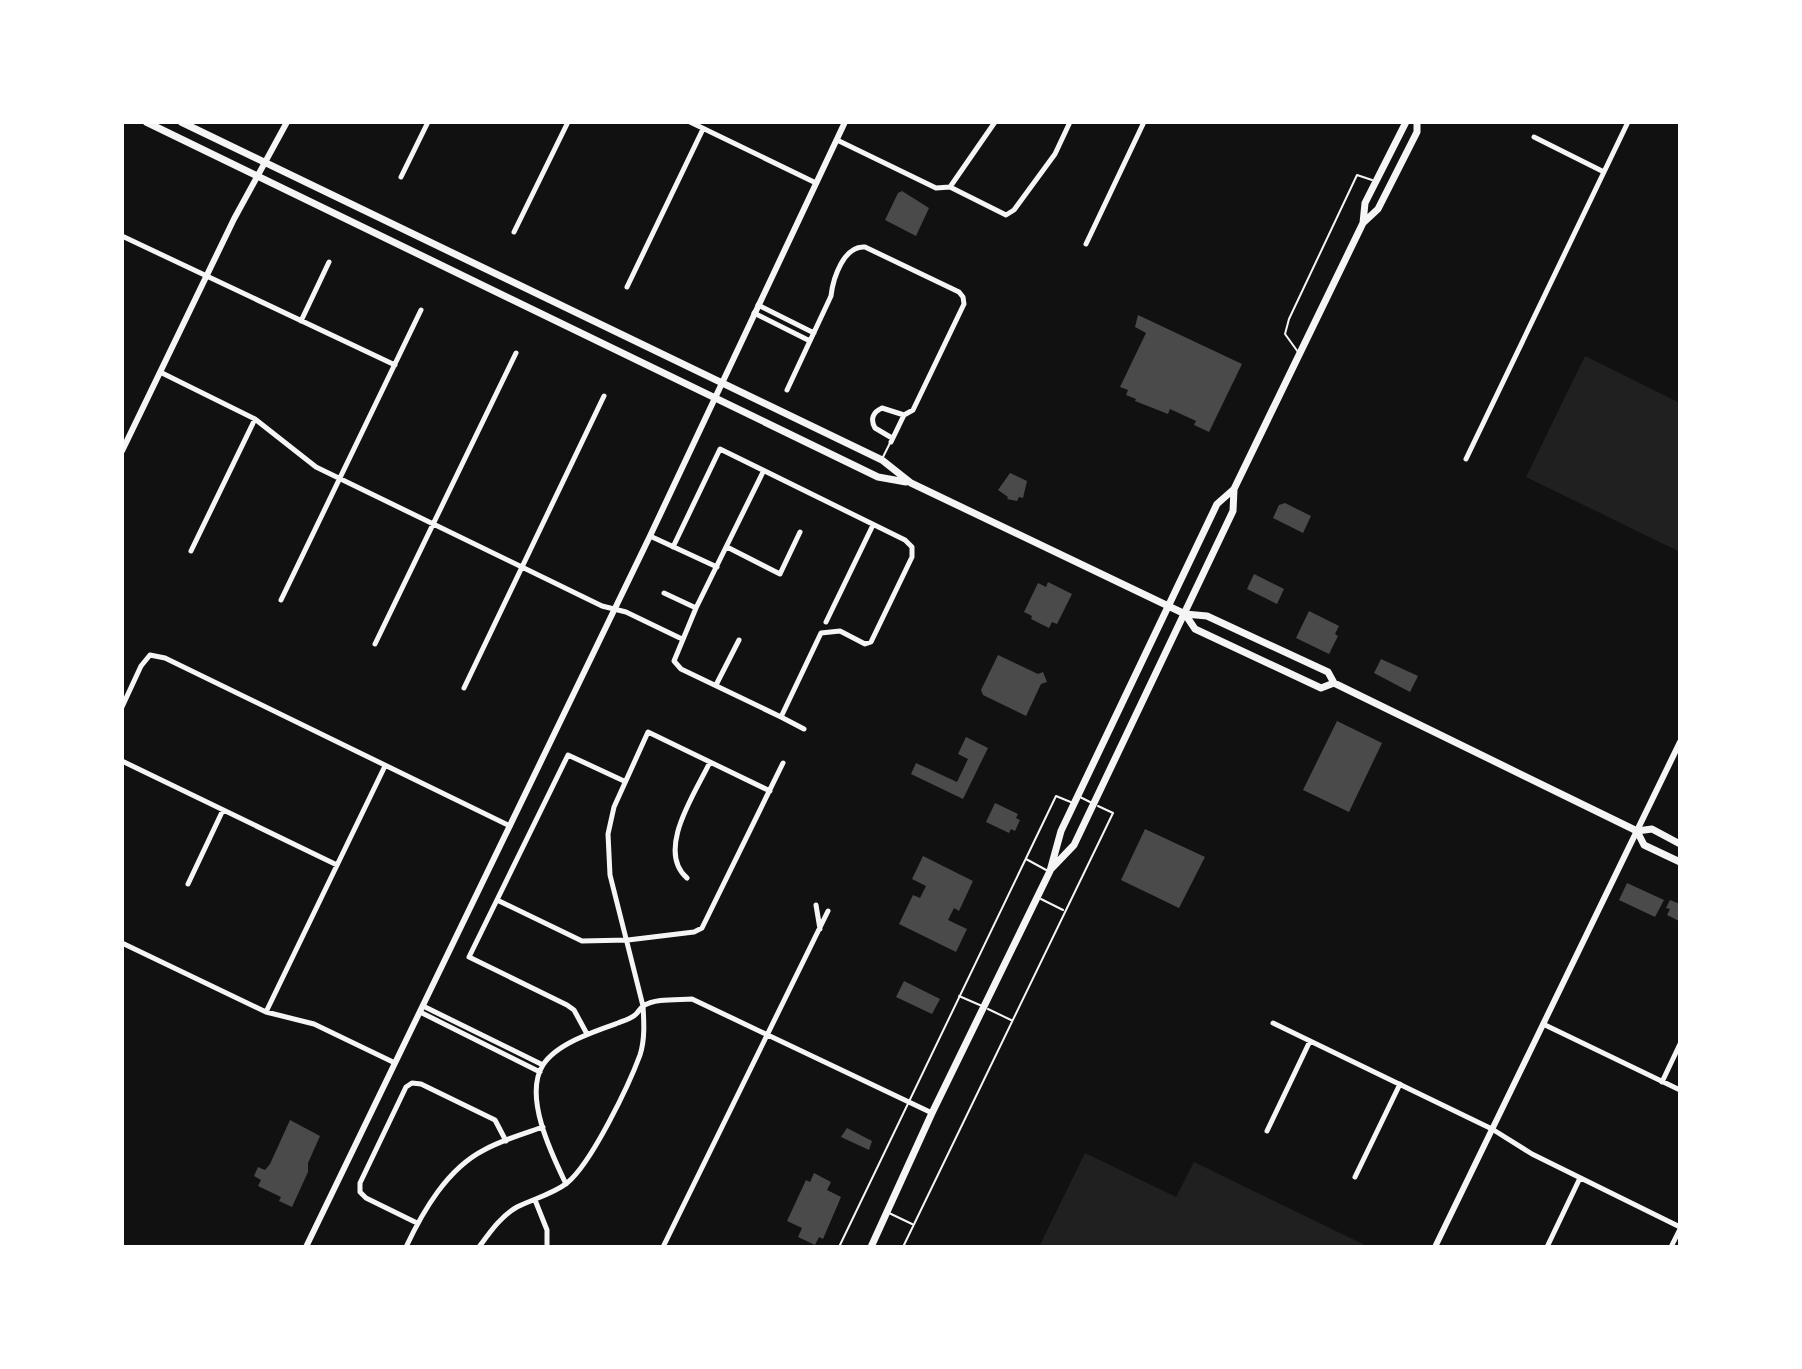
<svg xmlns="http://www.w3.org/2000/svg" width="1802" height="1369" font-family="'DejaVu Sans',sans-serif">
<style>
.green{fill:#202020}
.building{fill:#4a4a4a}
.lines{fill:none;stroke-linecap:round;stroke-linejoin:round}
.service{stroke:#f5f5f5;stroke-width:2}
.minor{stroke:#f5f5f5;stroke-width:5}
.tertiary{stroke:#f5f5f5;stroke-width:6}
.primary{stroke:#f5f5f5;stroke-width:7}
</style>
<rect width="100%" height="100%" fill="#111"/>
<!-- green -->
<path class="green" d="M1585,356L1680,403V552L1526,477Z
M1085,1153L1176,1197L1194,1162L1369,1247H1039Z"/>
<!-- building -->
<path class="building" d="M902,191L929,208L916,236L885,220L898,193Z
M1138,315L1242,364L1209,432L1194,425L1196,421L1170,409L1168,414L1135,401L1136,399L1126,395L1128,390L1120,387L1146,333L1135,327Z
M1010,473L1027,481L1023,498L1019,497L1017,501L1007,499L1008,497L998,490Z
M1285,503L1311,516L1303,533L1273,518L1279,505Z
M1254,574L1284,589L1277,604L1247,589Z
M1048,582L1072,594L1057,624L1052,622L1049,628L1031,619L1032,616L1024,612L1038,583L1046,587Z
M1309,611L1339,626L1335,634L1338,636L1329,654L1296,638Z
M998,655L1038,674L1043,672L1047,682L1041,684L1026,716L983,695L981,690Z
M1381,659L1418,676L1410,692L1374,673Z
M1337,721L1382,743L1349,812L1303,790Z
M966,737L988,748L963,799L911,774L916,763L957,782L968,759L958,754Z
M995,803L1018,814L1016,818L1020,820L1015,831L1011,829L1009,833L986,822Z
M1145,829L1205,857L1179,908L1121,880Z
M923,856L973,881L959,911L954,908L948,920L967,929L956,952L899,924L913,895L920,898L926,886L912,879Z
M1627,883L1664,900L1655,917L1619,900Z
M1670,900L1680,904L1679,921L1667,915L1670,909L1666,908Z
M904,981L940,999L932,1014L896,997Z
M290,1120L320,1136L308,1163V1172L292,1207L279,1201L281,1197L258,1186L261,1180L254,1176L258,1167L265,1170L270,1164Z
M847,1128L872,1141L869,1150L841,1137Z
M814,1173L831,1182L827,1190L841,1197L823,1239L819,1237L815,1245L798,1237L802,1228L787,1221L806,1180L810,1182Z"/>
<g class="lines">
<!-- service -->
<path class="service" d="M1298,352L1285,334L1289,319L1357,175L1372,180
M882,459L890,443
M1080,797L1092,803
M1026,859L1048,871
M1041,899L1063,910
M959,996L982,1006
M988,1009L1011,1020
M889,1213L912,1224
M839,1247L1056,796L1073,803
M903,1247L1113,813L1098,806"/>
<!-- minor -->
<path class="minor" d="M690,122L816,183
M1534,137L1604,172
M837,140L936,188L950,187L995,122
M401,177L428,122
M950,187L1006,215L1014,210L1055,154L1070,122
M514,232L568,122
M122,236L395,365
M1086,244L1144,122
M627,287L703,129
M758,305L814,333
M754,313L810,341
M301,321L329,262
M160,372L255,419L316,467L602,606L626,612L682,639
M787,390L831,296C833,278 844,245 865,247L959,292L963,297L964,304L913,410L904,415L891,442
M892,438L875,428C870,419 873,412 882,408L904,415
M1466,459L1628,122
M650,536L717,567
M673,547L720,449L905,540L912,547V557L871,642L865,644L840,631L821,633L781,717L681,669L674,661L696,608L763,472
M727,547L780,574L800,532
M191,551L255,419
M664,593L696,608
M281,600L421,310
M826,622L873,525
M375,644L516,353
M716,685L739,640
M464,688L604,396
M122,707L141,666L150,655L165,658L510,826
M781,717L804,729
M122,761L337,865
M687,878C655,850 696,792 710,762
M188,884L223,810
M497,900L582,941L628,940L694,932L702,928L783,763
M816,905L820,929
M122,943L266,1012L314,1024L395,1063
M423,1006L543,1065
M266,1012L385,766
M420,1012L540,1072
M1273,1023L1492,1129L1532,1154L1680,1227
M1543,1024L1680,1090
M587,1034L574,1010L567,1005L469,957L568,755L624,781
M1662,1082L1680,1044
M1267,1131L1310,1041
M1355,1177L1400,1084
M566,1184C552,1155 523,1096 543,1065C556,1044 595,1031 618,1023C623,1021 630,1019 635,1015C638,1013 640,1008 643,1006C655,998 678,1000 692,999L932,1113
M535,1200L547,1230V1247
M417,1223L366,1198L360,1192V1183L406,1087L412,1083L421,1084L495,1120L506,1141
M406,1247C423,1211 447,1169 484,1150C502,1140 523,1134 543,1127
M479,1247C490,1232 501,1216 517,1207C533,1199 553,1194 567,1183C591,1164 629,1085 640,1055C645,1040 644,1022 643,1006L610,875L608,834L614,807L648,732L770,791
M663,1247L828,911
M1547,1247L1580,1178
M1671,1247L1680,1229"/>
<!-- tertiary -->
<path class="tertiary" d="M122,451L234,219L287,122
M306,1247L650,536L845,122
M1435,1247L1680,742"/>
<!-- primary -->
<path class="primary" d="M146,122L878,477L906,482
M181,122L882,460L911,483L1185,614L1207,616L1328,672L1334,683L1637,831L1652,829L1680,844
M1363,223L1365,203L1406,122
M1185,614L1195,629L1321,688L1334,683
M1637,831L1644,845L1680,862
M1051,869L1074,845L1233,511L1234,489
M871,1247L932,1113L1050,871L1061,831L1217,504L1234,489L1363,223L1378,209L1417,132V122"/>
</g>
<!-- border -->
<rect width="1802" height="1369" fill="none" stroke="#ffffff" stroke-width="248"/>
</svg>
